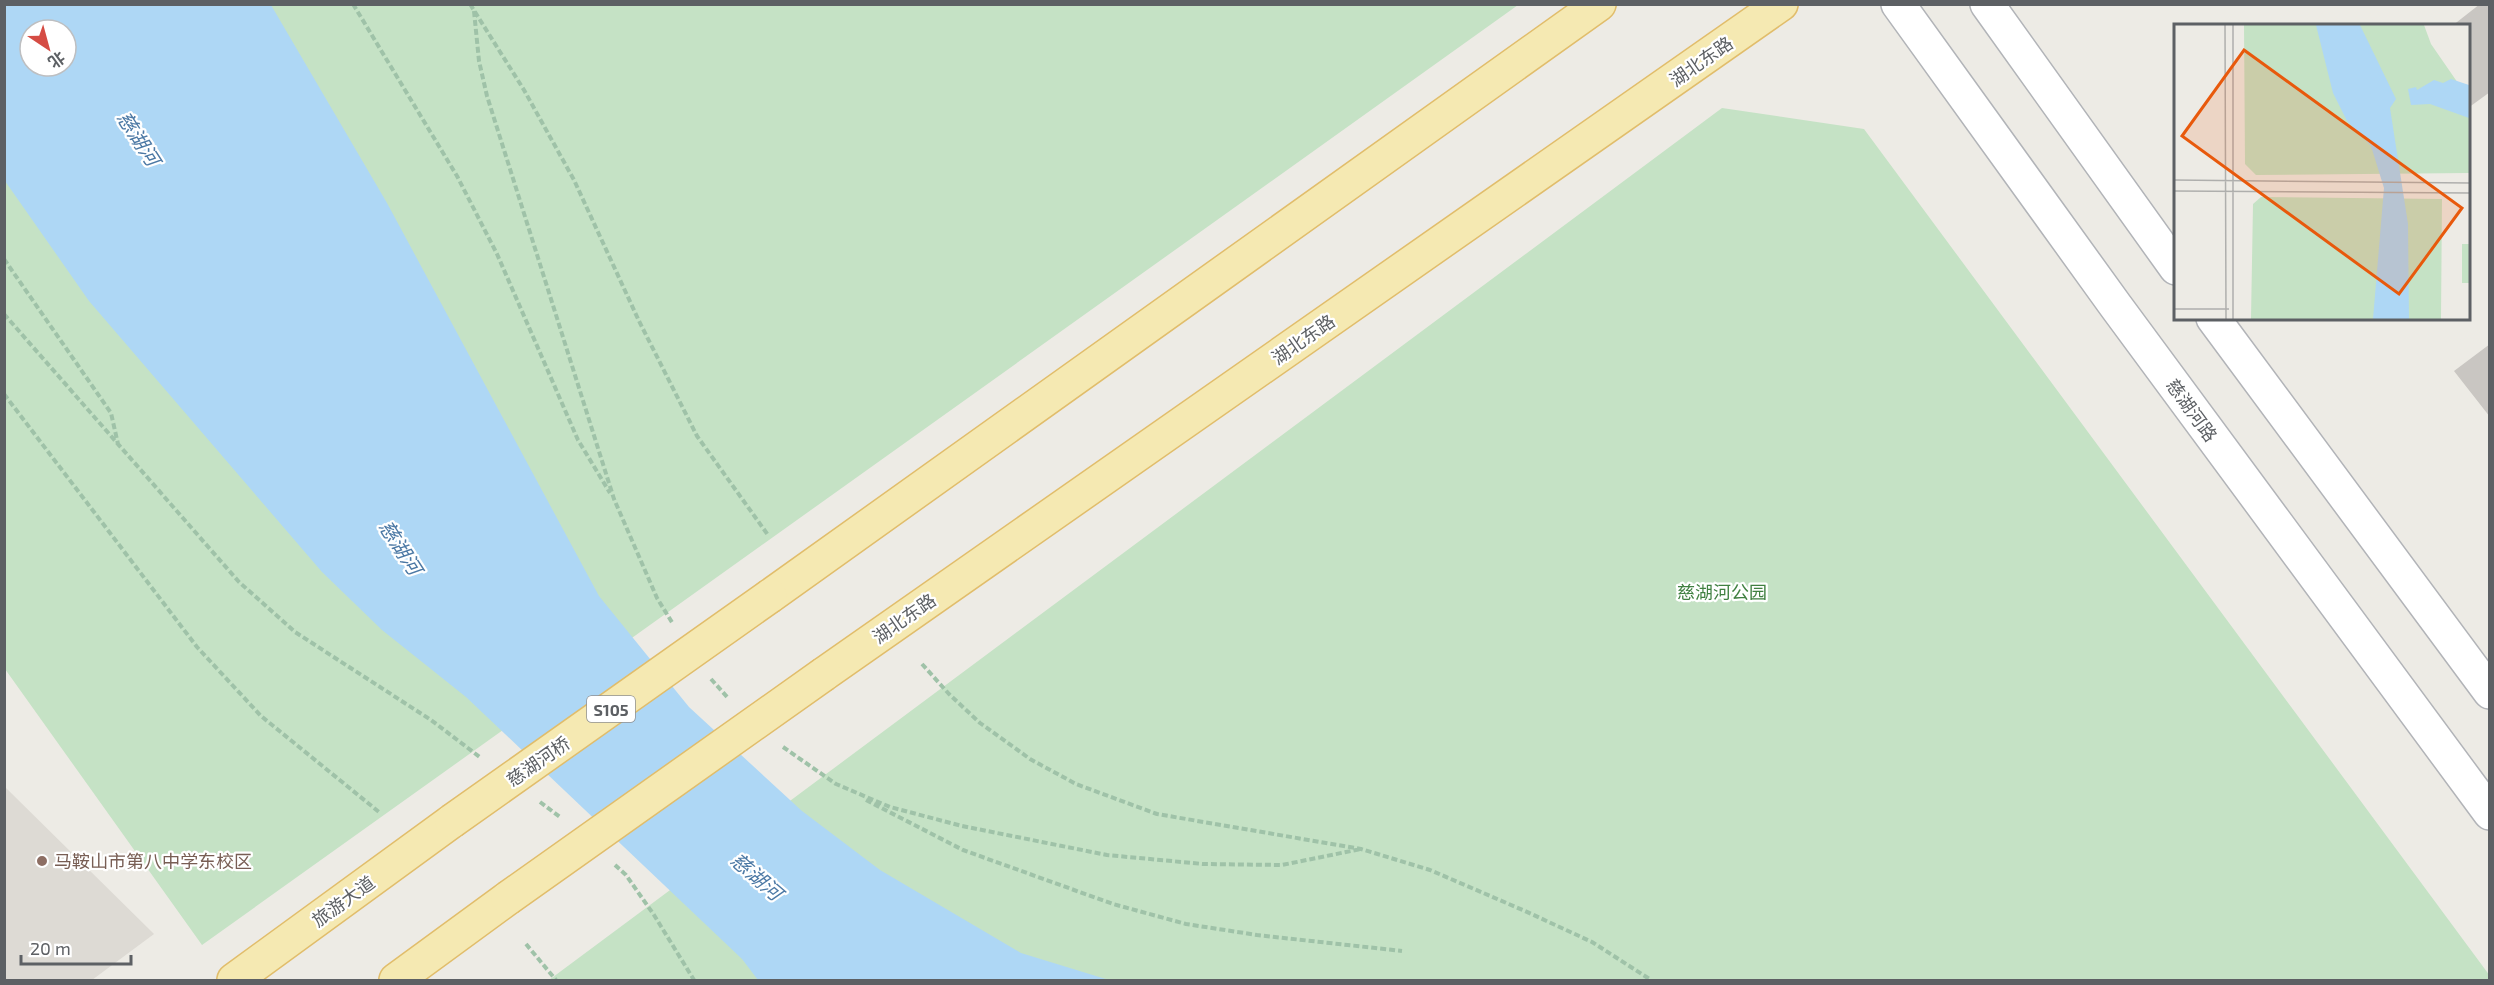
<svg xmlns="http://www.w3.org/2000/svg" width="2494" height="985" font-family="'Exo 2','Noto Sans SC',sans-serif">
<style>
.education{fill:#dddad4}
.green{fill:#c5e2c5;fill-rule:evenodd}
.water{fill:#aed7f5;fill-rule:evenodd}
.building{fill:#c9c6c2}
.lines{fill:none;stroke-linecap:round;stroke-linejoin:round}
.secondary-casing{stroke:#b2b4b8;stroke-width:36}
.primary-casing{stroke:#e1bd6b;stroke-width:36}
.path{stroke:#9fc2a8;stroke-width:4;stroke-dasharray:6 3;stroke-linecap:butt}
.secondary{stroke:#fff;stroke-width:33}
.primary{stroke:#f5e9b2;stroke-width:33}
.primary-bridge-casing{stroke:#e1bd6b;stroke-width:36;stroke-linecap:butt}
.primary-bridge{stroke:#f5e9b2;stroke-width:33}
.education-dot{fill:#8d6e63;stroke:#fff;stroke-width:2}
.labels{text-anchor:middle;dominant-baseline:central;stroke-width:4.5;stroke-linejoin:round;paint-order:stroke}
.shield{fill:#fff;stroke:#8e9092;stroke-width:1.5}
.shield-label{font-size:16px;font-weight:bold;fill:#5d6064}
.street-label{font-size:18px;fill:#5d6064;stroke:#fff}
.park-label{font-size:18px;fill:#408041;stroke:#fff}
.education-label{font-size:18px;fill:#785e54;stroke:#fff;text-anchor:start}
.water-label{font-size:20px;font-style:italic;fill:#4c79a5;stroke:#fff}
.inset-road{fill:none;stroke:#afafad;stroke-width:1.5}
.view{fill:#e8590c;fill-opacity:0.15;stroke:#e8590c;stroke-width:3}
.inset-edge{fill:none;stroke:#5d6064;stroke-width:3}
</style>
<rect width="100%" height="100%" fill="#edebe5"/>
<!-- education -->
<path class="education" d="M5,787L154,934L92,980H5Z"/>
<!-- green -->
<path class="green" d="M4,5H1518L202,945L5,669ZM30,30H66V66H30Z
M1722,108L1864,129L2490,976L2489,980H549Z"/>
<!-- water -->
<path class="water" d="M4,5H271L387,203L599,596L689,707L802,811L880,870L1021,953L1109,980H758L742,959L466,697L382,630L322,572L89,301L5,181ZM30,30H66V66H30Z"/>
<!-- building -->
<path class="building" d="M2480,4H2490V92L2468,108V26H2452Z
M2490,344V417L2454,371Z"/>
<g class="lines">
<defs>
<path id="secondary" d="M1898,4L2115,305L2490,813
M1987,4L2176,268
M2213,318L2490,692"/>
<path id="primary" d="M770,596L1599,4
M824,674L1781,4
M234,980L452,821
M396,980L508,898"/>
</defs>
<!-- secondary casing -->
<use href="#secondary" class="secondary-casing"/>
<!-- primary casing -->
<use href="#primary" class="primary-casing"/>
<!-- path -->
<path class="path" d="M353,4L457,176L497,254L578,440L610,493
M470,4L524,90L574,180L639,321L697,436L768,535
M474,11L479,61L487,96L614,499L657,598L673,624
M4,259L111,413L118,444
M4,314L239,582L295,632L431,720L481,758
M4,394L197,647L261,716L379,812
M922,664L949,694L980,723L1030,759L1076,784L1157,814L1361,849L1430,870L1525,911L1592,942L1651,980
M711,679L728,698
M783,747L836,784L890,807L962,826L1107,855L1203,864L1282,865L1361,849
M866,800L963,850L1113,904L1186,924L1257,935L1402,951
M540,802L560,817
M615,865L626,875L654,915L694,980
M526,944L556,980"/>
<!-- secondary -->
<use href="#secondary" class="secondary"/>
<!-- primary -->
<use href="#primary" class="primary"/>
<defs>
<path id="primary-bridge" d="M452,821L770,596
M508,898L824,674"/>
</defs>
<!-- primary-bridge casing -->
<use href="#primary-bridge" class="primary-bridge-casing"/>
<!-- primary-bridge -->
<use href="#primary-bridge" class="primary-bridge"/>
</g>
<!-- markers -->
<circle class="education-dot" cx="42" cy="861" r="6"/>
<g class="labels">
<!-- shield labels -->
<rect class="shield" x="587" y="696" width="48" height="26" rx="4.5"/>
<g class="shield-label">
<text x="611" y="709">S105</text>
</g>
<!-- street labels -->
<g class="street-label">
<text transform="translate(1701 61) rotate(-35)">湖北东路</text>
<text transform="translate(1303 339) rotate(-35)">湖北东路</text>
<text transform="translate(2192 410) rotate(54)">慈湖河路</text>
<text transform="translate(904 618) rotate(-35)">湖北东路</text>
<text transform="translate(538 761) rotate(-35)">慈湖河桥</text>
<text transform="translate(343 901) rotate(-36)">旅游大道</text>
</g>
<!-- park labels -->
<g class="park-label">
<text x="1722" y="592">慈湖河公园</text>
</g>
<!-- education labels -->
<g class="education-label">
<text x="54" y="861">马鞍山市第八中学东校区</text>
</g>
<!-- water labels -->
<g class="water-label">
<text transform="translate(139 138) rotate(57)">慈湖河</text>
<text transform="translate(401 547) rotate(57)">慈湖河</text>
<text transform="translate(757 876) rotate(41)">慈湖河</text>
</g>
</g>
<!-- overview -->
<g transform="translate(2174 24)">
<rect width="296" height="296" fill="#edebe5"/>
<path d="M70,1H250L257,20L295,75V149L82,151L71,140ZM87,173L268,175L267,295H77L79,180ZM288,220H295V259H288Z" fill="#c5e2c5"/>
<path d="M142,1H186L222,75L216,84L234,200L235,295H199L210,164L197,122L173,97L159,69ZM277,55L295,61V94L256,80L237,81L234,65L242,63L243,66L260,56L269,59Z" fill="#aed7f5"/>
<path class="inset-road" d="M51,1L52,295M59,1V295M0,156L296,159M0,167L296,169M0,285H55"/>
<path class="view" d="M70,26L288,184L225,270L8,112Z"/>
<rect width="296" height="296" class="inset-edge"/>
</g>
<!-- border -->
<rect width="2494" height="985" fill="none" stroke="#5d6064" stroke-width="12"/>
<!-- north arrow -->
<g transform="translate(48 48) rotate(144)"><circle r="28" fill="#ffffff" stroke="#bebfc1" stroke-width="1.5"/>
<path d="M0-4.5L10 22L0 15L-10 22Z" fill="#d54c44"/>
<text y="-9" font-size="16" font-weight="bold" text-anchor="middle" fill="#5d6064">北</text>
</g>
<!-- scale -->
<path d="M21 955v9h110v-9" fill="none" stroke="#5d6064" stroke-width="3"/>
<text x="30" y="955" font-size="18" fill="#5d6064" stroke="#ffffff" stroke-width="4.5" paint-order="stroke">20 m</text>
</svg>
